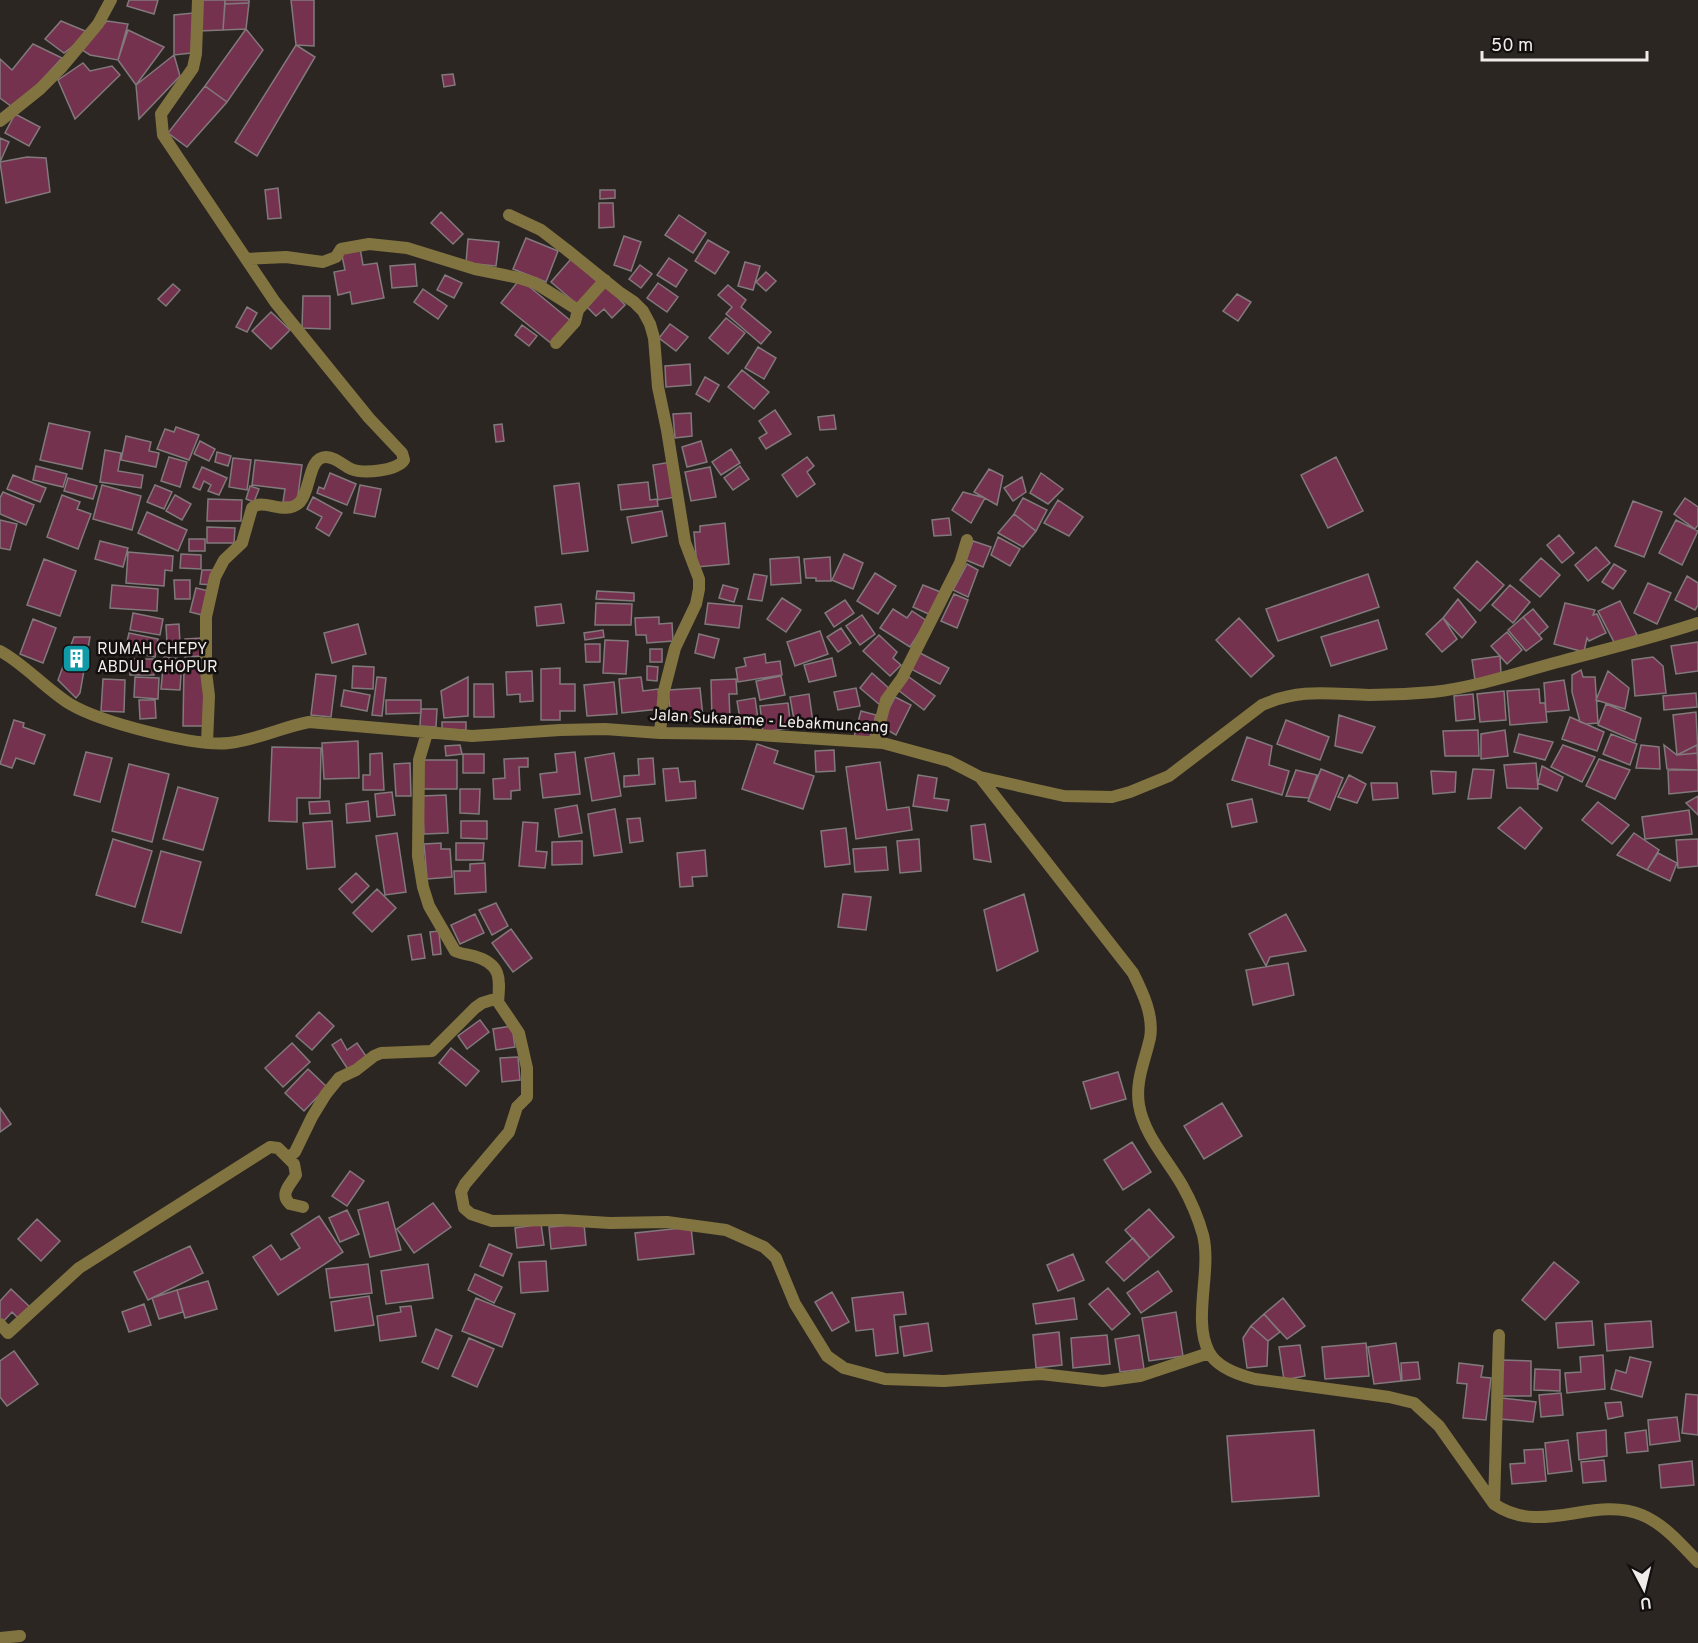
<svg xmlns="http://www.w3.org/2000/svg" width="1698" height="1643" font-family="Overpass,sans-serif">
<style>
.building{fill:#75324e;stroke:#81797c;stroke-width:1.5}
.lines{fill:none;stroke-linecap:round;stroke-linejoin:round}
.minor{stroke:#827441;stroke-width:12}
.labels{text-anchor:middle;dominant-baseline:central;stroke-width:5;stroke-linejoin:round;paint-order:stroke}
.poi-label{font-size:16px;fill:#f0ecea;stroke:#120f0e;text-anchor:start}
.street-label{font-size:16px;fill:#f0ecea;stroke:#120f0e}
</style>
<rect width="100%" height="100%" fill="#2c2622"/>
<!-- building -->
<path class="building" d="M129,0H158L154,14L127,6Z
M203,0H225L223,30L198,31Z
M225,0H249V3L225,4Z
M291,0H314V46L296,45Z
M249,3L246,29L223,30L225,4Z
M193,13L191,53L174,55V15Z
M61,21L90,33L64,53L45,39Z
M107,21L128,24L118,60L90,55L79,48Z
M246,29L263,50L227,102L205,86Z
M128,30L164,47L136,85L118,60Z
M33,44L62,58L15,109L0,98V59L12,70Z
M296,45L315,57L257,156L235,142Z
M174,55L180,76L139,119L136,85Z
M83,63L90,71L112,66L120,75L75,119L58,80Z
M453,74L455,85L444,87L442,75Z
M205,86L227,102L187,147L168,133Z
M15,114L40,127L29,146L5,133Z
M0,138L9,142L0,162Z
M27,157L46,158L50,192L6,203L0,162Z
M278,188L281,218L268,219L265,190Z
M600,190H615V198L600,199Z
M599,203H613L614,227L599,228Z
M441,212L463,234L453,244L431,223Z
M679,215L706,233L693,253L665,235Z
M624,236L641,242L631,271L614,265Z
M526,238L558,251L546,282L513,269Z
M468,239L499,242L496,266L466,263Z
M708,240L729,252L715,274L695,261Z
M360,248L363,265L377,263L384,298L352,304L350,292L338,295L334,272L345,270L341,251Z
M669,258L687,270L676,287L657,275Z
M571,259L599,283L579,306L551,282Z
M745,262L760,266L753,290L738,286Z
M415,264L417,286L392,288L390,266Z
M640,265L652,274L641,288L629,279Z
M766,272L776,281L766,291L756,282Z
M445,275L462,283L454,298L437,290Z
M520,279L571,321L552,344L501,303Z
M658,283L678,297L667,312L647,298Z
M173,284L180,290L166,306L158,299Z
M606,285L625,305L612,318L604,309L596,316L585,305Z
M728,285L746,300L741,307L771,332L761,344L726,314L732,307L718,295Z
M423,289L447,306L438,319L414,302Z
M1237,294L1251,302L1238,321L1223,311Z
M303,296H330V329L302,328Z
M247,307L257,313L247,332L236,327Z
M271,312L290,330L271,349L252,331Z
M726,318L745,333L728,354L709,338Z
M670,324L688,337L676,351L659,338Z
M522,325L537,336L529,346L515,335Z
M758,347L776,358L764,379L745,368Z
M690,364L691,385L666,387L665,366Z
M742,370L769,392L754,409L728,387Z
M705,377L719,385L709,402L696,394Z
M775,410L791,434L766,449L759,438L767,433L759,421Z
M691,413L692,436L675,438L673,414Z
M834,415L836,429L820,430L818,417Z
M49,423L90,432L82,469L40,460Z
M502,424L504,441L496,442L494,425Z
M176,427L199,435L189,460L157,449L165,429L174,432Z
M126,436L151,442L149,451L159,453L156,467L121,460Z
M200,441L215,449L209,461L194,454Z
M701,441L707,462L687,467L682,447Z
M731,449L740,463L721,475L712,462Z
M105,450L121,453L118,471L143,475L141,488L100,482Z
M217,452L231,456L228,466L215,462Z
M169,457L187,462L180,487L161,481Z
M807,457L814,466L807,472L815,484L797,497L782,475Z
M1336,457L1363,511L1328,528L1301,475Z
M233,458L251,460L247,490L229,487Z
M255,460L302,465L297,503L283,502L285,489L252,485Z
M671,462L676,497L658,500L653,465Z
M36,466L67,474L63,487L33,480Z
M740,466L749,479L733,490L724,478Z
M202,467L227,478L219,495L208,491L211,485L204,481L200,490L193,487Z
M710,467L716,497L691,501L685,472Z
M989,469L1003,476L997,505L974,492Z
M330,473L356,484L347,505L317,493L319,487L324,489Z
M1041,473L1063,489L1048,504L1030,493Z
M13,475L46,488L40,502L7,489Z
M1022,477L1026,492L1013,501L1004,488Z
M68,478L97,486L93,499L64,491Z
M648,482L650,500L657,499L658,506L621,510L618,485Z
M579,483L588,551L562,554L554,486Z
M102,485L141,496L132,530L93,519Z
M155,485L172,492L164,509L147,502Z
M360,485L381,489L375,517L354,513Z
M250,486L259,489L254,502L246,499Z
M3,492L34,505L26,525L0,514V498Z
M963,492L985,498L971,523L952,510Z
M62,495L80,502L77,509L91,514L78,549L47,537Z
M175,495L191,504L182,520L166,511Z
M313,497L342,513L329,536L316,528L322,517L307,509Z
M1023,498L1047,510L1036,531L1014,514Z
M1685,498L1698,507V525L1695,529L1674,514Z
M208,499L242,500L241,521H207Z
M1058,500L1083,517L1069,536L1044,523Z
M1633,501L1662,512L1644,557L1615,546Z
M662,511L667,536L632,543L627,517Z
M147,512L187,530L178,551L138,533Z
M1014,514L1036,531L1023,547L998,533Z
M949,518L951,535L934,536L932,520Z
M0,520L17,524L10,550L0,548Z
M1676,520L1698,531L1682,565L1659,553Z
M725,523L729,564L697,567L694,532H700V526Z
M207,527L235,528L234,543H207Z
M1559,535L1574,553L1562,563L1547,545Z
M998,537L1020,549L1010,566L991,555Z
M189,539H205V551H189Z
M100,541L128,548L123,567L95,559Z
M973,541L991,547L983,567L966,560Z
M1596,547L1610,563L1588,581L1575,565Z
M128,552L173,556L172,571L165,570L164,586L126,583Z
M181,554L201,555V569L180,568Z
M844,554L863,563L853,589L832,580Z
M799,557L801,583L771,585L770,559Z
M830,557L831,581H816V578H806L804,559Z
M1541,558L1560,575L1540,597L1520,580Z
M44,559L76,571L60,616L27,605Z
M1477,561L1504,585L1480,611L1454,588Z
M967,564L978,570L968,597L953,590Z
M1614,564L1626,571L1613,589L1602,582Z
M202,570H213L212,585L200,584Z
M875,573L896,586L878,614L857,601Z
M754,574L767,576L762,601L748,599Z
M1368,574L1379,607L1278,641L1266,609Z
M1687,576L1698,583V605L1695,610L1675,600Z
M174,580H190V599H175Z
M1648,583L1671,593L1657,624L1634,613Z
M112,585L158,589L157,611L110,608Z
M723,585L738,589L734,602L719,598Z
M923,585L943,593L933,616L913,607Z
M1510,585L1530,602L1513,623L1492,605Z
M196,588L209,591L202,615L190,612Z
M597,591L634,593V601L596,599Z
M954,594L968,600L957,628L941,621Z
M782,598L801,610L786,632L767,619Z
M1458,599L1476,622L1462,638L1443,618Z
M845,600L854,613L834,627L825,613Z
M1620,601L1637,635L1616,646L1598,611Z
M596,603L632,604L631,625H595Z
M708,603L742,606L739,628L705,624Z
M1565,603L1595,610L1593,615L1597,614L1606,633L1589,641L1587,638L1584,652L1554,644Z
M561,604L564,623L537,626L535,607Z
M893,609L907,618L912,611L927,621L910,647L880,628Z
M1533,609L1548,627L1539,635L1523,617Z
M133,613L163,619L160,635L130,630Z
M862,615L875,634L860,645L846,626Z
M659,617V624L672,623L673,641L647,643L646,635H636L635,618Z
M1523,617L1542,639L1526,651L1508,630Z
M1239,618L1274,656L1251,677L1216,640Z
M1443,618L1457,639L1442,652L1426,634Z
M33,619L56,628L43,663L20,654Z
M1378,620L1387,649L1331,666L1321,637Z
M179,624L180,644H167L166,625Z
M358,624L366,654L332,663L324,633Z
M841,628L851,643L838,652L827,637Z
M603,630L604,637L585,640L584,633Z
M820,631L828,654L795,666L787,642Z
M1507,632L1522,650L1507,664L1491,646Z
M129,633L158,639L155,657L125,651Z
M699,634L719,639L714,658L695,653Z
M879,635L897,652L893,658L901,665L890,676L863,651Z
M74,637H90L80,693L76,698L58,680Z
M202,638V656L185,657V639Z
M605,640L628,641L626,674L603,673Z
M1698,642V671L1676,674L1671,646Z
M585,644H600V662H586Z
M650,649H662V662H650Z
M920,653L949,668L940,684L911,669Z
M765,654L766,663L780,661L782,675L738,682L736,668L746,666L744,658Z
M1500,656L1501,674L1475,680L1472,660Z
M164,657L182,659L180,690L161,689Z
M1653,657L1663,666L1666,693L1635,696L1632,660Z
M832,658L836,676L809,682L804,665Z
M130,659H154V675H130Z
M184,666H205L204,726H183Z
M353,666L374,667L373,689L352,688Z
M647,666L658,667L657,681L647,680Z
M560,668V684H575V711H560V720H541V669Z
M1581,670L1583,677H1595L1598,723L1586,724L1580,722L1572,692V675Z
M532,671L533,701L520,702V694L507,695L506,672Z
M1608,671L1629,688L1625,709L1596,700Z
M872,673L892,691L880,705L860,688Z
M316,674L336,676L331,717L311,715Z
M781,676L785,695L760,700L756,681Z
M135,677L159,678L158,699L134,697Z
M377,677L386,678L382,716L372,715Z
M468,677V716L444,718L441,691Z
M641,677L643,691L658,689L660,709L622,713L619,679Z
M909,677L935,696L924,710L898,690Z
M103,679L125,680L124,712L101,711Z
M736,679L737,694H729L730,719L712,720L711,680Z
M1564,680L1569,710L1546,712L1544,683Z
M614,682L617,714L587,716L584,685Z
M474,684H493L494,717H474Z
M700,688L703,717L671,720L668,690Z
M856,688L860,706L838,710L834,692Z
M1539,689L1540,703H1545L1547,722L1510,725L1507,691Z
M344,690L370,695L367,711L341,706Z
M1504,691L1506,720L1480,722L1477,694Z
M1696,693L1697,707L1664,710L1663,696Z
M809,694L813,723L795,726L790,697Z
M1473,694L1475,719L1456,721L1454,696Z
M895,697L911,705L896,735L880,726Z
M755,698L758,719L750,720L751,730L742,731L737,701Z
M139,700H155L156,718L140,719Z
M386,700H421V713L386,714Z
M788,703L791,728L763,732L760,706Z
M1606,704L1641,718L1635,741L1598,725Z
M421,709H437L436,727L420,726Z
M861,711L876,715L869,741L854,737Z
M1696,712L1698,753L1677,755L1673,715Z
M1339,715L1375,727L1362,753L1335,746Z
M1570,717L1604,732L1597,751L1562,739Z
M14,720L24,723L23,727L45,735L34,764L16,758L12,768L0,764Z
M1286,720L1329,737L1320,760L1277,744Z
M442,722H466V730H442Z
M1478,730L1479,756H1445L1443,731Z
M1505,730L1508,756L1481,759V734Z
M1519,734L1553,742L1545,760L1514,752Z
M1611,734L1637,744L1630,765L1603,754Z
M1247,737L1272,746L1269,765L1289,771L1282,795L1232,780Z
M358,741L359,778L324,779L322,743Z
M757,744L778,751L774,763L814,776L803,809L742,789Z
M460,745L462,754L446,756L445,746Z
M1563,745L1595,757L1582,782L1551,767Z
M1641,745L1659,747L1660,769L1636,768Z
M1664,745L1677,755L1697,745L1698,770L1667,769Z
M272,747L321,748L320,798H297V822L269,821Z
M834,750L835,771L816,772L815,751Z
M86,752L112,758L100,802L74,795Z
M575,752L580,794L543,798L540,774L557,772L555,754Z
M382,753L384,790H363V775H370V754Z
M614,753L621,796L592,801L585,758Z
M463,754H484V773H463Z
M528,758V767H519L520,790L511,791V799H494L493,779L505,778L504,759Z
M653,758L655,784L624,787V776L639,775L638,759Z
M1599,759L1630,770L1615,799L1586,786Z
M421,760H457V789H421Z
M880,762L887,810L909,807L912,830L856,839L846,767Z
M410,763L411,796H396L394,764Z
M1536,763L1538,789L1507,788L1504,765Z
M129,764L169,774L152,842L112,831Z
M1542,766L1563,777L1557,791L1538,783Z
M678,768L680,782L695,781L696,798L666,801L663,769Z
M1321,769L1343,778L1330,810L1308,801Z
M1473,769L1494,770L1491,798L1468,799Z
M1296,770L1317,775L1309,798L1286,796Z
M1668,770H1698V791L1669,794Z
M1431,771L1456,772L1455,792L1433,794Z
M918,775L937,778L934,798L949,800L947,811L913,806Z
M1349,775L1366,784L1357,803L1338,797Z
M1371,783H1397L1398,798L1373,800Z
M178,787L218,798L203,850L163,839Z
M460,789H480L479,814L460,813Z
M392,792L395,815L377,817L375,794Z
M446,795L448,833L424,834L422,796Z
M1698,796V815L1686,803Z
M1252,799L1257,822L1232,827L1227,804Z
M329,801L330,813L310,814L309,802Z
M368,801L370,821L347,823L346,804Z
M1598,802L1629,825L1612,844L1582,820Z
M577,805L582,833L559,837L555,809Z
M1520,807L1542,828L1525,849L1498,828Z
M615,809L622,852L594,856L588,814Z
M1689,810L1692,834L1645,839L1642,817Z
M640,818L643,841L630,843L627,819Z
M332,821L335,867L307,869L303,823Z
M461,821H487V839L461,838Z
M523,822L538,823L536,851L547,852L545,868L519,866Z
M985,824L991,862L974,859L971,826Z
M846,828L850,864L825,867L821,831Z
M397,833L406,892L385,895L376,836Z
M1634,833L1659,850L1647,870L1617,855Z
M113,839L152,851L135,907L96,895Z
M919,839L921,871L900,873L897,841Z
M1698,839V866L1678,868L1676,840Z
M582,841V864L552,865V842Z
M441,843V849H450L452,877L427,879L424,844Z
M456,843H484L483,860H456Z
M886,847L888,870L855,872L853,849Z
M705,850L707,876L692,877L693,886L680,887L677,853Z
M161,851L201,862L181,933L142,922Z
M1658,853L1677,863L1670,881L1647,870Z
M485,863L486,892L455,894L454,871H470V864Z
M356,873L369,886L352,903L339,889Z
M377,889L396,908L372,932L353,913Z
M843,894L871,897L866,930L838,927Z
M1024,894L1038,951L997,971L984,910Z
M496,903L508,926L492,935L479,910Z
M475,914L484,933L460,944L451,925Z
M1286,914L1306,951L1270,957L1266,966L1249,934Z
M511,929L532,958L513,972L492,943Z
M439,931L441,954L433,955L430,932Z
M421,934L425,958L412,960L408,936Z
M1288,963L1294,995L1253,1005L1246,970Z
M319,1012L334,1026L312,1050L296,1036Z
M480,1020L489,1032L467,1049L458,1036Z
M512,1026L515,1047L496,1050L493,1029Z
M341,1039L347,1050L357,1043L368,1059L349,1071L332,1045Z
M292,1043L310,1062L283,1087L265,1068Z
M451,1048L479,1071L466,1086L439,1063Z
M518,1057L520,1080L502,1082L500,1058Z
M308,1069L327,1087L304,1111L285,1093Z
M1118,1072L1126,1099L1091,1109L1083,1082Z
M1222,1103L1242,1136L1204,1159L1184,1126Z
M0,1108L11,1124L0,1132Z
M1132,1142L1151,1172L1123,1190L1104,1160Z
M350,1171L364,1181L347,1206L332,1196Z
M388,1202L401,1250L370,1257L358,1210Z
M433,1203L451,1227L414,1253L397,1229Z
M1149,1209L1174,1237L1150,1258L1125,1230Z
M347,1210L359,1234L340,1242L329,1218Z
M319,1216L343,1252L278,1295L253,1257L271,1245L281,1260L300,1248L291,1234Z
M37,1219L60,1241L41,1261L18,1239Z
M541,1224L544,1245L517,1248L515,1228Z
M584,1224L586,1245L551,1249L549,1227Z
M691,1227L694,1254L638,1260L635,1233Z
M1133,1238L1150,1258L1124,1281L1106,1262Z
M489,1244L512,1254L503,1276L480,1266Z
M190,1246L203,1273L148,1300L134,1272Z
M1073,1254L1084,1280L1058,1291L1047,1265Z
M546,1261L548,1291L521,1293L519,1262Z
M1554,1262L1579,1282L1545,1320L1522,1300Z
M368,1264L372,1293L330,1298L326,1269Z
M428,1264L433,1298L386,1304L381,1271Z
M1158,1271L1172,1291L1141,1313L1127,1293Z
M475,1274L502,1287L494,1303L468,1290Z
M208,1281L217,1309L185,1318L177,1290Z
M1108,1288L1130,1314L1112,1330L1089,1304Z
M11,1289L31,1308L20,1320L12,1312L2,1323L0,1321V1301Z
M177,1290L183,1312L159,1319L152,1298Z
M832,1292L849,1322L832,1331L815,1302Z
M903,1292L906,1314L894,1315L898,1353L876,1356L873,1329L856,1331L852,1298Z
M369,1296L374,1325L335,1331L331,1302Z
M476,1298L515,1314L502,1347L462,1331Z
M1074,1298L1077,1319L1036,1324L1033,1304Z
M1283,1298L1305,1326L1287,1339L1264,1314Z
M144,1304L151,1325L129,1332L122,1312Z
M411,1306L416,1336L380,1341L377,1316L401,1312L400,1307Z
M1176,1312L1183,1356L1149,1361L1142,1318Z
M1264,1314L1280,1332L1268,1341L1251,1326Z
M1592,1321L1594,1345L1558,1348L1556,1323Z
M1651,1321L1653,1347L1607,1351L1605,1324Z
M928,1323L932,1351L904,1356L900,1327Z
M1251,1326L1268,1341L1267,1366L1247,1368L1243,1338Z
M436,1329L452,1336L438,1369L422,1362Z
M1059,1332L1062,1365L1036,1368L1033,1335Z
M1107,1335L1110,1364L1073,1368L1071,1338Z
M1139,1335L1144,1369L1120,1372L1115,1339Z
M469,1338L494,1349L477,1387L452,1376Z
M1366,1343L1369,1376L1325,1379L1322,1347Z
M1396,1343L1401,1381L1374,1384L1368,1347Z
M1300,1345L1305,1376L1284,1380L1279,1347Z
M14,1351L38,1384L7,1406L0,1397V1361Z
M1603,1355L1605,1389L1567,1393L1565,1373L1581,1372L1580,1357Z
M1630,1357L1651,1362L1642,1397L1611,1389L1616,1370L1626,1373Z
M1502,1360L1531,1361V1396H1502Z
M1418,1362L1420,1379L1402,1381L1401,1363Z
M1459,1363L1483,1366L1481,1377L1491,1378L1486,1420L1463,1418L1467,1384L1457,1383Z
M1535,1369L1560,1370V1391L1534,1390Z
M1561,1393L1563,1415L1541,1417L1539,1395Z
M1686,1394L1698,1395V1435L1682,1433Z
M1502,1398L1536,1402L1533,1422L1500,1419Z
M1621,1402L1623,1416L1608,1419L1605,1403Z
M1677,1417L1680,1441L1650,1445L1648,1420Z
M1314,1430L1319,1496L1232,1502L1227,1436Z
M1606,1430L1607,1456L1579,1460L1577,1433Z
M1646,1430L1648,1451L1627,1453L1625,1433Z
M1568,1440L1572,1471L1548,1474L1545,1443Z
M1543,1449L1546,1481L1512,1484L1510,1464L1525,1463L1524,1450Z
M1604,1460L1606,1481L1583,1483L1581,1462Z
M1692,1461L1694,1485L1661,1488L1659,1465Z"/>
<g class="lines">
<!-- minor -->
<path class="minor" d="M198,0L196,54L193,68L161,114L163,135L275,302L369,418L402,453L404,460C397,471 363,474 351,469C343,465 335,457 326,457C308,457 311,490 300,502C285,517 263,497 252,508L242,543L224,560L215,577L206,617V672L209,696L207,743
M0,121L40,89L62,67L98,24L111,0
M509,215L541,230L567,250L619,292L634,302L643,311L650,324L654,338L658,387L667,430L685,542L699,579V589L696,604L675,648L664,691L660,733
M246,259L286,257L323,262L336,257L341,249L369,244L407,248L475,269L519,278L535,283L578,310L575,322L556,343
M578,310L605,280
M0,651C23,663 46,689 70,704C100,722 195,747 229,743C257,740 282,727 309,722L472,736L560,730L605,729L660,733L744,734L883,743L949,761L980,777L1028,788L1064,796L1112,797L1130,792L1169,776L1262,705C1300,688 1329,694 1369,695C1390,695 1412,694 1433,692C1478,687 1519,672 1562,661C1607,649 1653,638 1698,623
M427,733L419,760L418,856L423,887L429,906L455,951C461,954 467,954 474,956C502,964 500,979 498,1002L519,1033L527,1068V1097L517,1107L509,1132L465,1184L461,1192L464,1208L471,1214L492,1221L561,1220L610,1223L667,1222L726,1230L764,1247L776,1258L795,1304L827,1356L844,1368L885,1379L944,1381L1041,1374L1103,1381L1140,1376L1209,1353
M875,742L886,700L902,678L960,563L967,540
M980,777L1133,973C1143,993 1154,1016 1150,1038C1145,1061 1135,1081 1139,1105C1144,1135 1167,1159 1182,1185C1191,1201 1198,1217 1203,1235C1212,1271 1192,1320 1209,1352C1217,1368 1239,1375 1255,1379L1389,1397L1414,1403L1439,1426L1494,1504C1542,1537 1593,1495 1642,1515C1664,1524 1682,1545 1698,1562
M289,1157L295,1152L312,1117L326,1094L339,1078L356,1070L374,1056L381,1053L432,1051L475,1008L482,1003L498,998
M0,1324L8,1333L79,1268L270,1147L278,1148L294,1164L296,1175C290,1185 279,1194 290,1204L303,1207
M1494,1504L1499,1335
M0,1638L20,1636"/>
</g>
<!-- icons -->
<defs>
<symbol id="building-square" viewBox="-11 -11 22 22"><rect x="-9" y="-9" width="18" height="18" rx="4" fill="#0f9aa8" stroke="#120f0e"/><path d="M-4-6H4V6H1V3H-1V6H-4ZM-2.5-4.3h1.7v1.8h-1.7ZM.8-4.3h1.7v1.8H.8ZM-2.5-1h1.7V.8h-1.7ZM.8-1h1.7V.8H.8Z" fill="#fff"/></symbol>
</defs>
<g fill-rule="evenodd">
<use href="#building-square" x="60" y="642" width="33" height="33"/>
</g>
<g class="labels">
<!-- poi labels -->
<g class="poi-label">
<text x="97" y="650">RUMAH CHEPY<tspan x="97" dy="18">ABDUL GHOPUR</tspan></text>
</g>
<!-- street labels -->
<g class="street-label">
<text transform="translate(769 722) rotate(3)">Jalan Sukarame - Lebakmuncang</text>
</g>
</g>
<!-- north arrow -->
<g transform="translate(1644 1589) rotate(173)" stroke="#120f0e" stroke-width="4.5" paint-order="stroke">
<path d="M0-4.5L10 22L0 15L-10 22Z" fill="#f0ecea"/>
<text y="-9" font-size="16" font-weight="bold" text-anchor="middle" fill="#f0ecea">U</text>
</g>
<!-- scale -->
<path d="M1482 51v9h165v-9" fill="none" stroke="#f0ecea" stroke-width="3"/>
<text x="1491" y="51" font-size="18" fill="#f0ecea" stroke="#120f0e" stroke-width="4.5" paint-order="stroke">50 m</text>
</svg>
